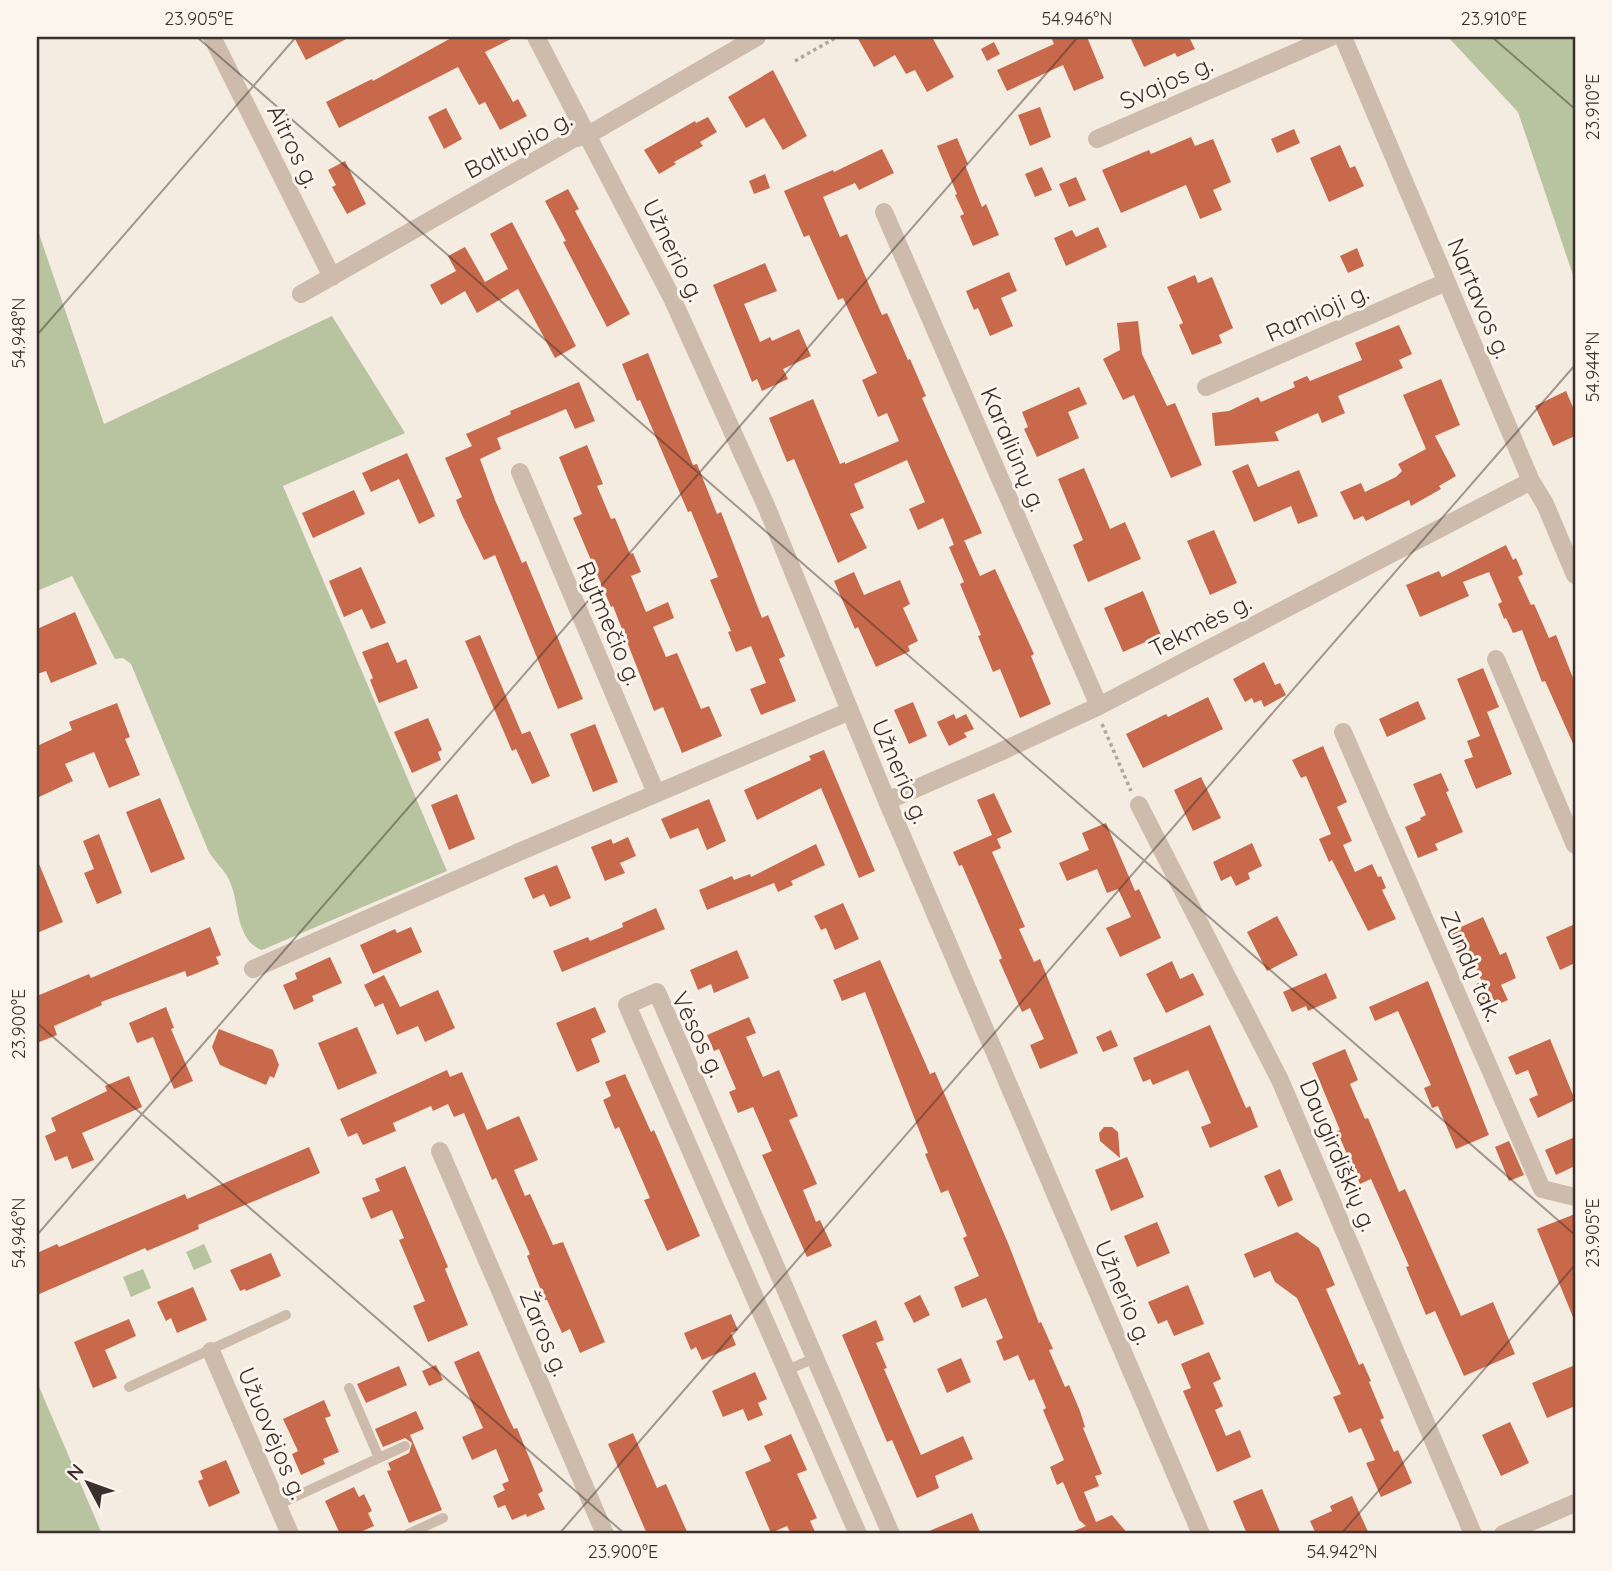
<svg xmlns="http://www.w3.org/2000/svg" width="1612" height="1571" font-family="Quicksand,sans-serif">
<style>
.green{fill:#b8c4a0}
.building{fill:#c8694b}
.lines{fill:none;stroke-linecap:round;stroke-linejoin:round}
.path{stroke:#b9a596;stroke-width:3.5;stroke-dasharray:3.5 3.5;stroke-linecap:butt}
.service{stroke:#cdbbac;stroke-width:10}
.minor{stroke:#cdbbac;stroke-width:18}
.ticks{fill:none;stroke:#3b302b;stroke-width:2;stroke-opacity:0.45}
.labels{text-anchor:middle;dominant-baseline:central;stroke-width:6;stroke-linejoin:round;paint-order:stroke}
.street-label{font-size:24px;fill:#3b302b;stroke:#fbf5ee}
.neatline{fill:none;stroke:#3b302b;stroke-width:2.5}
.ticks-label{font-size:18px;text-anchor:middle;fill:#3b302b}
</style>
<rect width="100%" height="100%" fill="#f4ebe1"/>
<!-- green -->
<path class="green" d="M1448,37H1575V281L1518,112Z
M37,228L104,424L332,316L405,433L283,486L447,871L262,950C235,940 240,904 230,882C225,869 214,862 208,850L131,664L123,658L115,659L72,576L37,591Z
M204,1244L212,1262L194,1270L186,1252Z
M143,1269L151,1288L131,1297L123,1277Z
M37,1382L102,1534H37Z"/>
<!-- building -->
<path class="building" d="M294,37H350L306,60Z
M453,37H515L485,52L513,102L518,99L527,116L500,130L485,102L479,105L458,67L339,128L326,102L372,79L373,81Z
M857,37H932L954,77L927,92L915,70L906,74L895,55L874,67Z
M1051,37H1087L1104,78L1074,91L1063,65L1007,91L997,70L1054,44Z
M1130,37H1189L1195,49L1177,57L1175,53L1144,67Z
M994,42L1000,54L987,61L981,49Z
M773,70L807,136L783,150L764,118L746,128L728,97Z
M1040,107L1051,137L1030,146L1018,115Z
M446,108L462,139L444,149L428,117Z
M708,117L717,132L700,142L703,146L674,162L676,164L659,174L644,150L695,121L696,123Z
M1294,129L1300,143L1277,153L1271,139Z
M1191,137L1195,146L1213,139L1231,182L1213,190L1222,210L1200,219L1186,185L1121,213L1102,170L1149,150L1151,154Z
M957,138L968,164L965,165L982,207L986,204L999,235L973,246L960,216L964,214L955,195L957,194L937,146Z
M1340,145L1350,168L1355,166L1364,186L1329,202L1310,158Z
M882,149L894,173L859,190L855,183L823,197L840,237L847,234L882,315L887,313L908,360L910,359L926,396L922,398L982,533L954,545L943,518L918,530L909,509L925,502L907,460L854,484L864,508L850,514L867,548L838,563L794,459L787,462L769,418L813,399L840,464L845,462V464L899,441L887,413L878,417L862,380L877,373L843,298L838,300L809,235L804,237L784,191L833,170L834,172Z
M345,161L366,204L347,214L332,187L336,185L328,170Z
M1042,167L1052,190L1035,197L1025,174Z
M765,174L770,188L754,194L749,181Z
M1076,177L1086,200L1069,207L1059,184Z
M568,189L579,209L575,211L630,314L607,327L563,242L566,241L545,201Z
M512,222L576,346L555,358L518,289L477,313L465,291L441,305L430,285L456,271L448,256L465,247L485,282L508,269L490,234Z
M1098,227L1107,247L1066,266L1054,238L1072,230L1076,237Z
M1357,248L1364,266L1348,273L1340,256Z
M765,263L777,291L744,304L760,342L770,337L772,341L799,329L811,356L783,369L788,379L762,391L757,379L752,382L713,285Z
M1009,272L1017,291L1001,298L1013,326L990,336L978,308L974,310L966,291Z
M1195,275L1198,283L1212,277L1233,328L1219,335L1222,343L1192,355L1179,325L1183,323L1167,287Z
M1138,321L1142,354L1167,406L1175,403L1202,465L1171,478L1134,395L1123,400L1103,359L1120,350L1117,323Z
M1399,325L1412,354L1399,360L1403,368L1338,396L1345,413L1322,423L1318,413L1275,432L1279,441L1215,446L1212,413L1229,411L1258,397L1261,402L1295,387L1293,382L1307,376L1310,381L1362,360L1355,343Z
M648,353L693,465L697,464L717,514L721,512L762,618L768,615L785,656L779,659L796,701L761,715L750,689L766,683L751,646L736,652L728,632L731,631L710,580L718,577L691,511L688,512L640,400L637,401L622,364Z
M1441,379L1460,425L1435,436L1456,476L1439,486L1441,489L1411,506L1409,500L1366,521L1363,516L1354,520L1340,492L1361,483L1365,492L1396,477L1402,471L1398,464L1426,449L1403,395Z
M579,382L595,421L575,429L566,409L497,438L501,449L480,459L495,500L522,563L526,561L583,699L558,709L495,555L484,560L462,515L456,500L462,497L445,458L472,446L466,434L511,414L510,411Z
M1079,387L1087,404L1068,412L1079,438L1037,457L1024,429L1028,427L1022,412Z
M1566,391L1575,412V436L1553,446L1535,406Z
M587,445L603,484L597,486L611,519L615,518L630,554L633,553L641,572L631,576L646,612L668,602L674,618L653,627L666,657L677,653L701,709L709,706L722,736L682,753L663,707L654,711L613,606L611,607L573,518L582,514L559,457Z
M407,453L435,516L419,524L399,479L371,492L362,473Z
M1248,464L1258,487L1299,470L1318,516L1298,524L1291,506L1254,522L1232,471Z
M1084,468L1110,529L1125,522L1141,559L1088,582L1073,545L1083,540L1058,479Z
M354,490L365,514L313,538L302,513Z
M1214,530L1237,583L1210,595L1187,541Z
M964,540L980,576L995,569L1034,654L1031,656L1051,704L1020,718L1000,669L993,672L978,636L981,635L960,584L964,582L949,547Z
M1506,545L1513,560L1516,558L1523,574L1518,577L1531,605L1534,604L1549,638L1556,635L1575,683V748L1545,681L1542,682L1522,630L1513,633L1506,618L1504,619L1498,604L1502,602L1489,572L1463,582L1469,596L1420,617L1406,585L1439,571L1442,577Z
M361,567L386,623L371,629L362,609L344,617L329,581Z
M854,572L864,595L900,580L910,604L903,608L918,641L908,646L910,651L876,667L858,627L855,629L834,581Z
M1143,591L1161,635L1123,652L1104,608Z
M75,612L97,664L51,683L46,671L37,674V629Z
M480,635L522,734L530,731L550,776L532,784L516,749L512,751L465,641Z
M388,642L397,663L406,659L418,688L379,703L370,680L373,678L362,652Z
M1264,662L1275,685L1280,683L1286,695L1264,707L1261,700L1254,703L1252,698L1245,702L1233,679Z
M1483,668L1499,707L1487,712L1512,774L1476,789L1464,760L1473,757L1467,741L1480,736L1457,679Z
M1208,697L1223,729L1143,768L1126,734L1166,714L1168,717Z
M1418,701L1426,719L1387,737L1379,719Z
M913,702L927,736L909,744L894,710Z
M117,703L130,737L125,739L140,775L109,788L94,752L65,764L73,781L37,798V746L72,730L69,722Z
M954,714L956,719L966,714L974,729L964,733L967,737L949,746L937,722Z
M428,718L442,750L438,752L441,760L412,773L394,732Z
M595,724L618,782L593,792L570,734Z
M1323,746L1347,802L1337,807L1352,841L1343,845L1355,872L1372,864L1378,877L1381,876L1386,888L1382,890L1396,919L1368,931L1332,860L1329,862L1319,839L1331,834L1306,776L1301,778L1292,760Z
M824,750L875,871L859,878L821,788L757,820L744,790L811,760L809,756Z
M1441,773L1449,791L1446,792L1463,832L1435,844L1438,850L1418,858L1405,827L1421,820L1420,818L1426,815L1413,784Z
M1201,777L1221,818L1193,831L1174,790Z
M994,793L1012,832L997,839L1001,848L992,852L1025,927L1019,929L1034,962L1040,959L1078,1053L1040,1069L1030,1045L1044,1039L1030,1008L1022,1012L999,960L1002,958L962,865L959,866L953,852L992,835L977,800Z
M457,794L475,839L449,850L431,805Z
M160,798L185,859L151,873L126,812Z
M709,799L726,841L707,850L698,828L670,839L661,819Z
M1106,823L1135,891L1139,889L1161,938L1120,957L1106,928L1131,917L1118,889L1107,893L1097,869L1067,881L1059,863L1089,850L1082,833Z
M99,834L122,893L97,904L84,873L94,869L83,841Z
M628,837L636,856L620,863L625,873L605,881L591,847L611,839L613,844Z
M1252,843L1262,866L1248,873L1250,879L1236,886L1231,876L1221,881L1213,862Z
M816,844L825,865L791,881L793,885L778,892L774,883L707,910L699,890L732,876L734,880L750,874L751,877Z
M37,859L63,922L37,933Z
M557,865L571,898L550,907L544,894L533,899L524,878Z
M843,903L859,939L835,950L826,928L821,930L814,916Z
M656,908L665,929L562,972L553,951L588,937L590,941L623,927L622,923Z
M1277,916L1298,955L1267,971L1247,932Z
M1483,917L1500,955L1506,952L1516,978L1501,985L1508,1000L1487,1009L1476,984L1482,982L1469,953L1461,957L1450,932Z
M1575,924V963L1560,970L1546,937Z
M210,927L221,955L216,957L219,964L187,977L185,971L101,1002L102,1005L54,1026L57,1035L37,1043V996L89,974L91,978Z
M411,927L422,952L373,974L360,945L395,929L397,933Z
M737,950L749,978L714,993L711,984L698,990L690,970Z
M330,957L342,983L312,996L314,1001L294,1010L283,985L297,979L295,973Z
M880,960L930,1074L935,1072L1008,1243L1039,1323L1041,1322L1053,1349L1049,1350L1065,1387L1069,1385L1080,1411L1085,1427L1083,1428L1102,1474L1095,1476L1099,1486L1084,1492L1096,1522L1112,1515L1128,1534H1067L1086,1526L1079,1520L1063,1482L1057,1485L1050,1467L1064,1460L1043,1410L1046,1408L1034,1379L1029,1381L1018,1355L1004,1361L996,1341L1003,1338L986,1298L962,1308L954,1287L979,1276L963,1238L967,1236L948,1190L941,1193L925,1154L928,1153L865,992L842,1001L833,980Z
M1172,961L1180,979L1193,973L1204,995L1166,1013L1146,974Z
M1326,973L1337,998L1308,1011L1306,1006L1292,1012L1283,992Z
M384,975L400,1007L438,990L455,1028L425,1042L418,1026L397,1035L383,1003L375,1007L364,985Z
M1428,981L1489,1135L1456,1149L1438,1106L1432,1108L1424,1088L1431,1085L1398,1011L1375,1021L1369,1007Z
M166,1007L174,1028L171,1029L193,1081L174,1089L153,1037L137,1043L129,1023Z
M595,1007L606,1032L591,1039L600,1062L577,1072L556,1023Z
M749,1017L756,1033L746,1037L763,1077L779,1070L798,1116L789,1120L817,1184L803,1190L816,1222L820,1220L832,1246L807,1257L762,1155L772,1151L753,1107L738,1113L729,1092L736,1089L719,1049L714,1051L707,1035Z
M1210,1025L1246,1108L1250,1106L1258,1127L1210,1148L1201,1127L1211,1123L1188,1070L1153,1085L1150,1079L1143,1082L1133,1058Z
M357,1027L377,1073L338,1090L318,1043Z
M219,1029L273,1050L279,1065L274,1078L270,1076L266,1085L220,1065L212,1047Z
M1111,1030L1118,1046L1103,1052L1096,1037Z
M1550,1039L1575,1100L1538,1118L1529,1099L1538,1095L1528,1070L1516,1075L1508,1057Z
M1345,1049L1358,1080L1350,1084L1365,1119L1368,1118L1399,1192L1405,1189L1461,1316L1493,1302L1515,1354L1464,1376L1435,1311L1426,1315L1406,1267L1409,1266L1371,1179L1360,1184L1337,1131L1340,1130L1312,1063Z
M447,1070L450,1077L462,1072L487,1130L519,1116L538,1160L514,1170L525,1196L530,1194L553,1245L563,1242L605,1342L580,1353L570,1329L562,1333L547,1300H545L527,1256L530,1254L496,1178L492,1180L464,1113L454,1117L448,1104L433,1111L431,1106L393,1123L396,1131L363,1145L357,1133L348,1137L340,1119Z
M625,1074L651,1132L654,1130L700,1236L667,1251L644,1200L650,1198L619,1127L615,1129L603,1100L611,1096L605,1082Z
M129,1076L142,1107L82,1133L94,1160L72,1169L67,1156L55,1161L45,1136L56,1131L51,1118L107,1091L105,1086Z
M1104,1127H1112L1118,1132L1120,1158L1100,1141L1099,1133Z
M1575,1137V1166L1556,1175L1545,1150Z
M1509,1141L1524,1175L1509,1181L1495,1147Z
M309,1147L320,1173L198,1225L199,1229L147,1251L145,1248L37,1295V1253L57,1244L59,1247L185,1194L187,1199Z
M1127,1157L1144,1197L1111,1211L1095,1170Z
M405,1166L448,1267L445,1269L468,1325L428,1342L413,1306L425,1301L399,1240L404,1238L392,1210L371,1219L362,1198L380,1191L375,1179Z
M1280,1169L1293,1200L1278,1207L1264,1176Z
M1575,1214V1322L1537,1229Z
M1157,1222L1170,1253L1137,1267L1124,1236Z
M1297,1232L1319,1248L1335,1285L1326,1289L1359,1365L1363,1363L1371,1381L1369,1382L1384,1418L1380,1420L1394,1452L1398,1450L1412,1483L1381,1497L1366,1463L1375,1460L1361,1428L1349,1433L1333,1397L1341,1394L1297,1298L1275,1282L1270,1271L1254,1278L1244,1254Z
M271,1253L281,1276L246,1291L245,1289L240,1291L230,1270Z
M1188,1285L1204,1324L1174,1336L1167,1320L1158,1324L1148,1302Z
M193,1287L207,1320L177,1333L171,1318L166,1321L157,1302Z
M920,1295L930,1315L914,1323L904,1303Z
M731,1314L738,1330L731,1333L736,1345L702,1360L696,1347L691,1350L684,1333Z
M129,1319L136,1336L105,1350L117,1378L93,1388L74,1342Z
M876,1320L884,1340L876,1343L887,1368L884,1369L921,1455L963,1436L973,1459L935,1476L939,1488L917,1498L892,1440L887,1442L842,1335Z
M479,1351L508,1417L514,1429L517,1428L543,1491L538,1494L545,1509L527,1517L526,1514L512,1520L505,1505L498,1508L493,1496L505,1490L502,1484L509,1481L496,1449L472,1460L462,1437L483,1428L454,1362Z
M1209,1352L1221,1379L1213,1383L1223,1406L1215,1410L1226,1436L1240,1430L1251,1457L1217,1472L1183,1391L1191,1388L1181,1364Z
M961,1358L971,1382L947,1393L937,1369Z
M436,1365L443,1380L429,1386L422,1371Z
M1575,1365V1406L1547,1418L1532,1383Z
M399,1366L407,1385L366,1403L357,1384Z
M755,1372L767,1399L758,1403L763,1415L748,1421L743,1409L723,1417L712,1391Z
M324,1400L331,1416L325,1418L339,1452L323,1459L325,1464L301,1475L292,1454L298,1451L283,1419Z
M416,1411L424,1429L410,1435L442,1510L409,1523L387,1471L391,1470L388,1463L409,1453L412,1443L405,1438L383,1447L375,1429Z
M1510,1422L1529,1463L1501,1476L1482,1435Z
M633,1433L657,1488L666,1484L688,1534H647L608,1444Z
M791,1434L807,1470L797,1474L817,1518L810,1521L816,1534H791L787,1526L771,1533L745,1472L771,1461L764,1446Z
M226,1460L240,1493L209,1507L198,1481L203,1479L200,1471Z
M354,1487L359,1497L364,1494L372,1511L368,1513L374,1526L356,1534H340L325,1501Z
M1262,1489L1281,1534H1247L1233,1501Z
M1352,1496L1369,1534H1316L1310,1521L1332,1511L1330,1506Z
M972,1513L981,1534H922Z"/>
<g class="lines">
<!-- path -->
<path class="path" d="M795,61L837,37
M1102,724L1131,791"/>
<!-- service -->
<path class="service" d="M785,1371L815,1358
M129,1387L286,1315
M379,1458L405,1446
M277,1505L379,1458L349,1388
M408,1534L443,1518"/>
<!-- minor -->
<path class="minor" d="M212,37L332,277
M536,37L672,298L767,508L887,801L1201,1534
M1343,37L1531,481L1545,504L1575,575
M1097,139L1331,37
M884,212L1099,706
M301,294L573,139L588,135L757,37
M1206,387L1446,282
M520,472L656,793
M1496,659L1575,845
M1343,732L1542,1189L1575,1197
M887,801L1000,752L1099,706L1531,481
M1139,805L1280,1080L1473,1534
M253,969L519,852L850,711
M440,1151L605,1534
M211,1351L290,1534
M858,1534L627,1005L657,992L891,1534
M1503,1534L1575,1503"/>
</g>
<!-- ticks -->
<path class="ticks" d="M197,37L1575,1235M1492,37L1575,109M37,335L296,37M37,1023L625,1534M37,1235L1078,37M559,1534L1575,365M1341,1534L1575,1265"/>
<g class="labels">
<!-- street labels -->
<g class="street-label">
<text transform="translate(1166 82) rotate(-24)">Svajos g.</text>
<text transform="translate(518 144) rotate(-28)">Baltupio g.</text>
<text transform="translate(294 146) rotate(64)">Aitros g.</text>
<text transform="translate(674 250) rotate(64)">Užnerio g.</text>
<text transform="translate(1480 298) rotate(67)">Nartavos g.</text>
<text transform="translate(1317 312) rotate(-24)">Ramioji g.</text>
<text transform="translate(1014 449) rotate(67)">Karaliūnų g.</text>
<text transform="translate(610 623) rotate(67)">Rytmečio g.</text>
<text transform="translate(1200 625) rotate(-27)">Tekmės g.</text>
<text transform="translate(901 771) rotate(67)">Užnerio g.</text>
<text transform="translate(1472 966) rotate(66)">Zundų tak.</text>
<text transform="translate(699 1034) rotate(64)">Vėsos g.</text>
<text transform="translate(1339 1155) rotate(67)">Daugirdiškių g.</text>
<text transform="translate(1124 1292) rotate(67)">Užnerio g.</text>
<text transform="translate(545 1333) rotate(67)">Žaros g.</text>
<text transform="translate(273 1433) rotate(67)">Užuovėjos g.</text>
</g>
</g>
<!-- border -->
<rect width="1612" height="1571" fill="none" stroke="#fbf5ee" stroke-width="77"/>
<!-- north arrow -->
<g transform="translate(88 1483) rotate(311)" stroke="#fbf5ee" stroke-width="5" paint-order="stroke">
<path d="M0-5L12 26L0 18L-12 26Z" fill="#3b302b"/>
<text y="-10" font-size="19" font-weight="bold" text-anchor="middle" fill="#3b302b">N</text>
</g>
<rect x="38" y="38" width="1536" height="1494" class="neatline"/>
<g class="ticks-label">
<text x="199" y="25">23.905°E</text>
<text x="1077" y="25">54.946°N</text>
<text x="1494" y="25">23.910°E</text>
<text transform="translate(1593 107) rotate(-90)" y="6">23.910°E</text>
<text transform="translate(19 333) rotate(-90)" y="6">54.948°N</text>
<text transform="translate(1593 367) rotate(-90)" y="6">54.944°N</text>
<text transform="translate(19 1024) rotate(-90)" y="6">23.900°E</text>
<text transform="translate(19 1233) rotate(-90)" y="6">54.946°N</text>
<text transform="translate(1593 1233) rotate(-90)" y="6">23.905°E</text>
<text x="623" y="1558">23.900°E</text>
<text x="1342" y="1558">54.942°N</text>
</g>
</svg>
